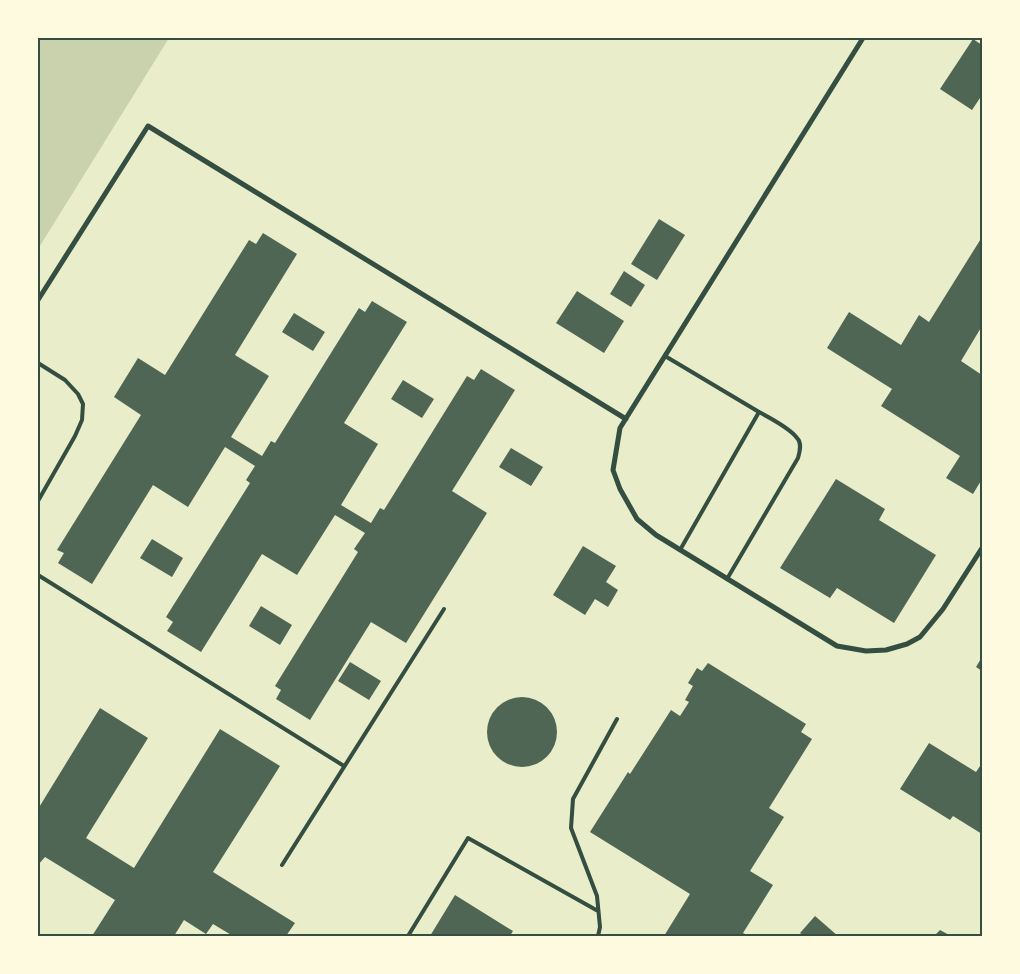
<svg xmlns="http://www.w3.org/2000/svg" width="1020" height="974" font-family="'Alegreya Sans',sans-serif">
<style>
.green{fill:#cad2ad}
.building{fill:#4f6655}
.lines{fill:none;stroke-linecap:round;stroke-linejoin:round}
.service{stroke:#344e41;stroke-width:4}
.minor{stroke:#344e41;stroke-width:5}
.neatline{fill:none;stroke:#344e41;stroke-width:2}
</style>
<rect width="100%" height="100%" fill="#e9edc9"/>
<!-- green -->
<path class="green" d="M38,38H169L38,249Z"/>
<!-- building -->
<path class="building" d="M973,39L982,45V95L972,110L940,89Z
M659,219L685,235L657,280L631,264Z
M263,233L297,254L235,355L269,376L231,437L262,456L271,441L275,443L359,308L365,312L372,301L407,322L344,423L378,444L341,505L371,523L380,508L384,510L467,376L474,380L481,369L515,390L452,491L487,513L406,643L371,622L310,720L276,699L281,690L275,686L358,552L354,549L365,533L335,515L297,575L262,554L201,652L167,631L173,622L166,617L250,483L246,480L255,466L225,447L188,507L153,485L92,584L58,563L64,553L57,550L141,415L114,397L138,358L165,375L249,240L256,244Z
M982,237V326L961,361L982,375V479L973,494L946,478L960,456L881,406L892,389L827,348L849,312L901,345L919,315L929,322Z
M624,271L645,285L631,307L610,294Z
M577,291L624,321L604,353L556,323Z
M294,313L325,332L313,351L282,332Z
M403,380L434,399L422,418L391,399Z
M511,448L543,467L531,486L499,467Z
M836,479L885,509L879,520L936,555L894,623L837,588L830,598L780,568Z
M152,539L183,558L172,577L140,558Z
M583,546L616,566L606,582L618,590L608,607L595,599L585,615L553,595Z
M261,606L292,625L280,645L249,626Z
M982,657V671L976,667Z
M350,662L381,681L369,700L338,681Z
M708,663L806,724L801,732L812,739L769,808L784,817L750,871L773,885L743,933L749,936H664L690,894L590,832L628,772L630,774L671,710L680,716L689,702L685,700L693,686L688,683L697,668L702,671Z
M487 732a35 35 0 1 1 70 0a35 35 0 1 1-70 0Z
M100,708L148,738L86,838L134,868L220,729L280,766L213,872L295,923L286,936H233L213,924L206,934L184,920L174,936H92L115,900L45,857L38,865V809Z
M929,743L976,772L982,763V834L953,816L950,820L900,789Z
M455,895L513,931L510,936H430Z
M815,916L838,936H804L800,933Z
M940,930L951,936H934Z"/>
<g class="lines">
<!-- service -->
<path class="service" d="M665,356L759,412
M38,363L65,380L78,394L83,404L82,420L75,436L38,501
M680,550L759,412C770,418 790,428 797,438C802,443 800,451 798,458L727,579
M38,575L344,766
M282,865L444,609
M408,936L468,838L598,911
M598,936L600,927L597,896L571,828L573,799L617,719"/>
<!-- minor -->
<path class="minor" d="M863,38L620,428L613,470L620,489L637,519L656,535L837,646L866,651L886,650L907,644L920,637L943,609L982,548
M38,300L148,126L626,419"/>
</g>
<!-- border -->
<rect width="1020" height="974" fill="none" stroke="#fefae0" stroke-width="78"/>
<rect x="39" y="39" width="942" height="896" class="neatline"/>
</svg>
